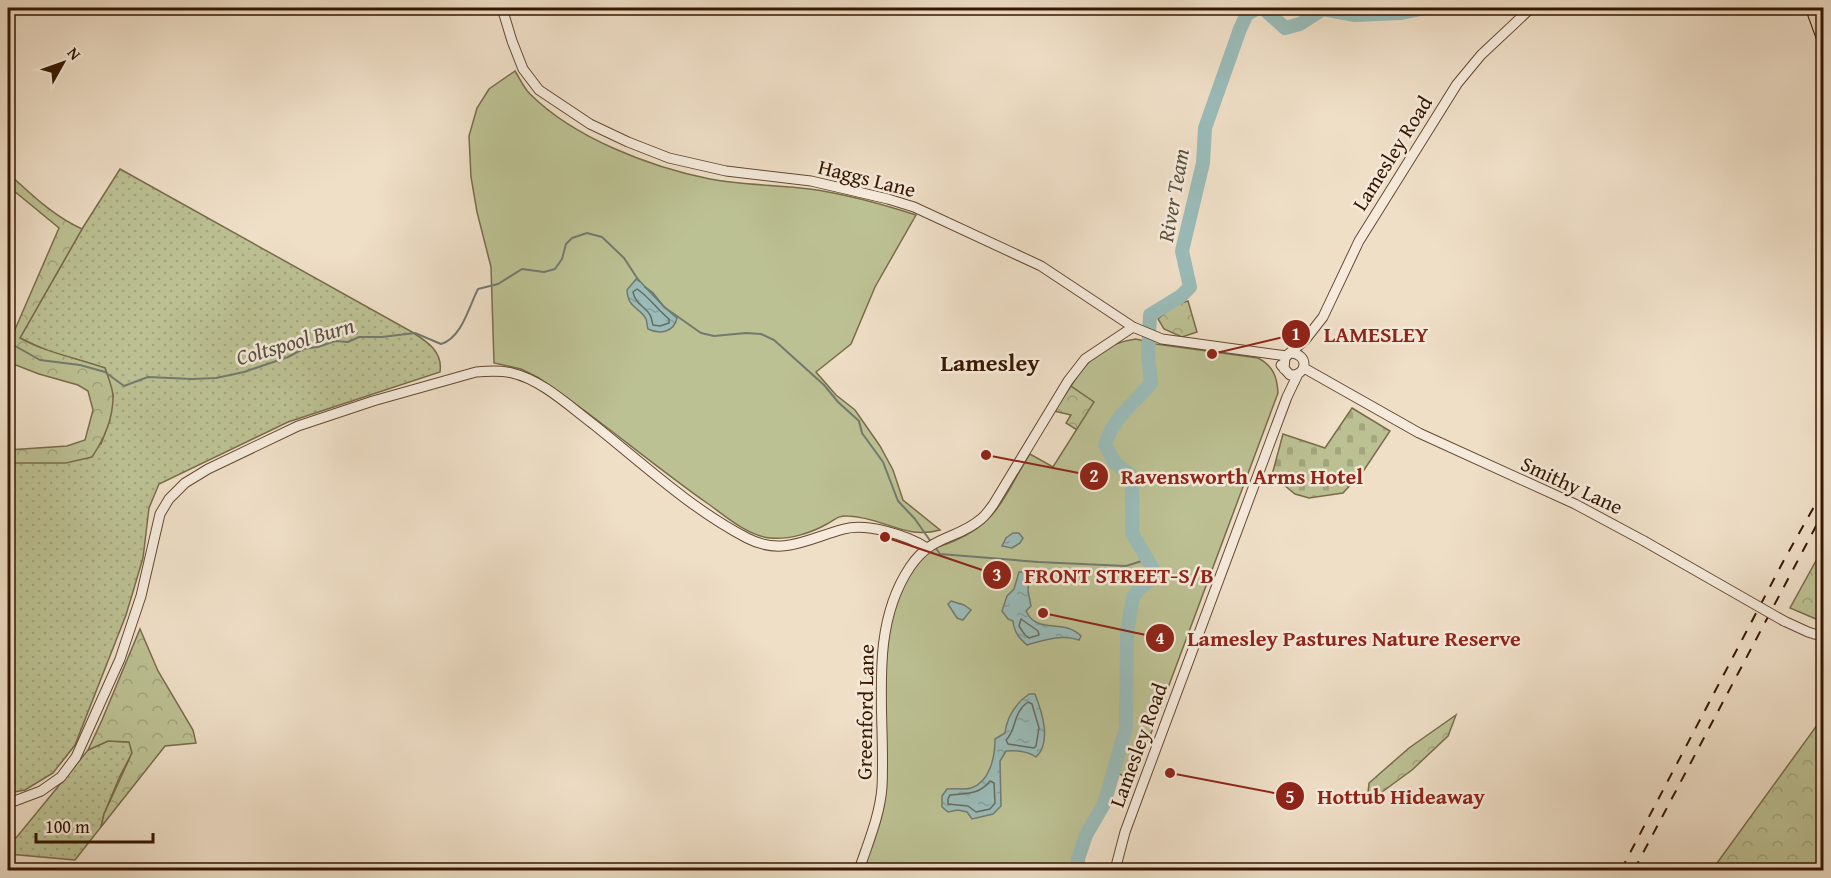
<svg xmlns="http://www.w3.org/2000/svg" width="1831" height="878" font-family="'Gentium Book Plus',serif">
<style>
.grass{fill:url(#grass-dots);stroke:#796c4a;stroke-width:1.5}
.forest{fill:url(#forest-crowns);stroke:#796c4a;stroke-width:1.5}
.cemetery{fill:url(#cemetery-stones);stroke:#796c4a;stroke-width:1.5}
.park{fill:#bcc193;stroke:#796c4a;stroke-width:1.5}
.water{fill:url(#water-ripples);stroke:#727a6f;stroke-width:1.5}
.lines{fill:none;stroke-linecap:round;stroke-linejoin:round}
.shore{stroke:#686a5d;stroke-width:1.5}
.stream{stroke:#727a6f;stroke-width:2}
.river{stroke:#9abcb9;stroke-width:14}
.tertiary-casing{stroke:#644932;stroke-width:11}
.trunk-casing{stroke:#361701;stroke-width:14}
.tertiary{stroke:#f5eadb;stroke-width:9}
.trunk{stroke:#efdfc7;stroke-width:12}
.rail{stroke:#361701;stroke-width:2;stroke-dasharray:10 10;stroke-linecap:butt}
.tertiary-bridge-casing{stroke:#644932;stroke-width:11;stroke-linecap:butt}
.tertiary-bridge{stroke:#f5eadb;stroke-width:9}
.labels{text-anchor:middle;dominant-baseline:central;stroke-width:5;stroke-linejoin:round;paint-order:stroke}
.street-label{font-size:21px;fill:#361701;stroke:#f5eadb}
.water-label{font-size:22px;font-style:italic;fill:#595141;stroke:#f5eadb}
.quarter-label{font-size:24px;font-weight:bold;fill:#361701;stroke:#f5eadb}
.leader{fill:none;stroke:#8f2418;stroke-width:2}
.callout-dot{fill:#8f2418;stroke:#f5eadb;stroke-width:2}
.mark-label{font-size:18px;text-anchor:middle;font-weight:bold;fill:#fff}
.callout-label{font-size:22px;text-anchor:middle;font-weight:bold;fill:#8f2418;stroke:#f5eadb;stroke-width:5;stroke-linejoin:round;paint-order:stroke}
</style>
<defs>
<pattern id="grass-dots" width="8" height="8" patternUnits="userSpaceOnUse" patternTransform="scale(1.5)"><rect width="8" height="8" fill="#bcc193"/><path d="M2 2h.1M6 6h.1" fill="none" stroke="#a2a57d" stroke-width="1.8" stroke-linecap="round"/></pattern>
<pattern id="forest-crowns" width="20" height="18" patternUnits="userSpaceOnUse" patternTransform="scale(1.5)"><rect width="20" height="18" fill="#bcc193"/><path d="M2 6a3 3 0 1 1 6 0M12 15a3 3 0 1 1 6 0" fill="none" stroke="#a2a57d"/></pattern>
<pattern id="cemetery-stones" width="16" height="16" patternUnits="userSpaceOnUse" patternTransform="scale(1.5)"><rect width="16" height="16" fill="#bcc193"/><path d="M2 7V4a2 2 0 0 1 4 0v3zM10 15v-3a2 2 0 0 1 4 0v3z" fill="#a2a57d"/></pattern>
<pattern id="water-ripples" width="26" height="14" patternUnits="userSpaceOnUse" patternTransform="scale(1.5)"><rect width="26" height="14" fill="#9abcb9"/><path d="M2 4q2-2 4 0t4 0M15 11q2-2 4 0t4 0" fill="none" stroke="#85a19d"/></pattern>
</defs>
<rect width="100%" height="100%" fill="#efdfc7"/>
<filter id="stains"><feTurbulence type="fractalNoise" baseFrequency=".00333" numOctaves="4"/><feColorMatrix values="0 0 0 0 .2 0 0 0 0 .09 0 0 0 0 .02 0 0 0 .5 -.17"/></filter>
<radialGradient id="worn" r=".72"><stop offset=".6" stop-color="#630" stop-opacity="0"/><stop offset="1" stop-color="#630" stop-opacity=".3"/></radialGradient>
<!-- grass -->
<path class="grass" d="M120,169L412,332C428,342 443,352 440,372L288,422L159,484L149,508L143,558L126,615L75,745L53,773L25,790L8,793V463L101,444L110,420L113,395L105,368L47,351L20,338L82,229Z
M108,741L130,742L132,753L120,776L104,814L101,827L75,860L8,854V843L16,838L88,750Z"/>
<!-- forest -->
<path class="forest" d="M8,173C31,194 53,216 82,229L20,338C47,353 77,358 105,368C108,377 113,388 113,397C113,418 104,439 92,457L66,463H8V450L67,446L85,440L93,410L88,391L78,385L39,374L8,362V331L13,334L59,228L8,186Z
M1188,301L1197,332L1182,337L1164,329L1158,319L1174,305Z
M1071,386L1095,402L1077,430L1066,423L1071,415L1054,411Z
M1823,548V622L1790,608Z
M140,629L158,671L193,730L196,743L165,746L101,827L104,814L132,753L129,742L108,741L88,750L102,720Z
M1456,715L1448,736L1412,770L1367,803L1369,783L1409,748Z
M1823,717V870H1712Z"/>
<!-- cemetery -->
<path class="cemetery" d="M1352,408L1390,431L1364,470L1343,493L1309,498L1295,494L1272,475L1283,434L1325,448Z"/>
<!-- park -->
<path class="park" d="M515,71C520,79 524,88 530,94C574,138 650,167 710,179C743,185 776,185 810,189C845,194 882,204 916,215L875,287L851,344L816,372L836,395L855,410L880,446L893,470L903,500L940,530C905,540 883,517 848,516C838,515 835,520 827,524C811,533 789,540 770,538C746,535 727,517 707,503C650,463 597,417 539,378L521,369L494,363L491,267L477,212L471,177L469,136L477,108L489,89Z
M1136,339L1156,344L1258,358C1273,366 1277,376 1278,393L1134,779L1113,772C1110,782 1108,794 1104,804C1093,830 1080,839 1078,870H890L861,865L882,788L883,650L893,601L927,548C938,548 944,545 954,541C1000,522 1005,492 1030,454L1053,467L1094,402L1071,386C1087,360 1104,343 1136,339Z"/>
<!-- water -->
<path class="water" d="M637,278C650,292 662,306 677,318C674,332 660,335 648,329C647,326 647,322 646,319C640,307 628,309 627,290Z
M1013,533H1019L1023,538L1020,543L1012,548L1002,546L1006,538Z
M1019,572H1025L1029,577L1028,591L1031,606L1026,611C1037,635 1064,618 1081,636L1079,640C1061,634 1045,640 1027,645C1019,638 1014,632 1013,621L1008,619L1002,611L1007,596L1014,589Z
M951,601L964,605L971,610L963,620L957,618L948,604Z
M1029,694H1035C1042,712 1052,742 1036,757C1027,751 1017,750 1006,751L1000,761L1001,806L993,814L972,819L967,812L958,810L948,812L942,807V796L947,789C955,788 964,790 971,788C990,782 995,757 995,739L1005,733C1007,716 1015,704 1029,694Z"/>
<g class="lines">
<!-- shore -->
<path class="shore" d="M637,289C649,297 657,309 669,319V323L660,326L653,325C652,322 652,318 650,315C645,306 635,304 633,292Z
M1021,619L1038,631L1039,635L1029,638L1025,635L1019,626Z
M1028,702L1032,704L1039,728L1036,746L1034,748L1008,744L1006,740C1017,730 1012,713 1028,702Z
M990,781L994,783L995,803L990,809L976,812L968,806L948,804V799L950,795C967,793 979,795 990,781Z"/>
<!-- stream -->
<path class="stream" d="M1243,8L1247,14
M645,287L653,293L664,307L701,333L714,336L746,333L761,334L774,340L824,385L838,402L859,421L862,433L883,462L898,501L915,519L931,542
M8,342L40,360L80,365L105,372L124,386L148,377L192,379L216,378L244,372L288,357L303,349L318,347L335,341L348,342L359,337H382L415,333L441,344C462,338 469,306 478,289L498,284L522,269L544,272L555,269L562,259L566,244L572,238L587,233L602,237L624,258L639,281
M935,547L940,554L1038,562L1126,566L1148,559"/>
<!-- river -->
<path class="river" d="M1263,8L1285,28L1300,24L1323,9L1355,15L1401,13L1426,8
M1078,870V859L1086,835L1104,804L1126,728L1127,632L1133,597L1140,588L1154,577L1153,569L1132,533V476L1115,463L1105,445C1114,416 1133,405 1151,383L1148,356L1150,315L1181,296L1190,287L1182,251L1203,163L1205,128L1240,29L1247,14L1258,8"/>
<defs>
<path id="tertiary" d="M502,8L512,41L523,69L539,90L590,124L628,142L669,158L726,171L811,181L888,199L914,207L1041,266L1133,327L1162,339L1287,356
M1281,365L1290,375C1308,376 1309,354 1291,353
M1304,368L1419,433L1575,504L1644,541
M1284,369L1285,357L1305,340L1323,317L1359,241L1457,84L1481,55L1531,8
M1784,621L1808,632L1824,637
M8,801L12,802L41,791L61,777L76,757L120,659L141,596L160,514L169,499L185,483L208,469L298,426L373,401L476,372C488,371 500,370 512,373C542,380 569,406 593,424C642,463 691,509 747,538C783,557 809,538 844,529C867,523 907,535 927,548
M859,870C868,843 880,815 882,787C886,714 867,631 910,567C932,534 957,540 981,519C986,515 989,510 993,505L1068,381L1085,359L1133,327
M1115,870L1125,832L1142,786L1287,397L1298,374"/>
<path id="trunk" d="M1812,8L1824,41"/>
</defs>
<!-- tertiary casing -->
<use href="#tertiary" class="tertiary-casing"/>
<!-- trunk casing -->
<use href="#trunk" class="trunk-casing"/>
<!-- tertiary -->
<use href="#tertiary" class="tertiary"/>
<!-- trunk -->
<use href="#trunk" class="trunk"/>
<!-- rail -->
<path class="rail" d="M1621,870L1784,560L1824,489
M1634,870L1824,511"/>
<defs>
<path id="tertiary-bridge" d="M1644,541L1784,621"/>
</defs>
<!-- tertiary-bridge casing -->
<use href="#tertiary-bridge" class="tertiary-bridge-casing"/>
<!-- tertiary-bridge -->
<use href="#tertiary-bridge" class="tertiary-bridge"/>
</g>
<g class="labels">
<!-- street labels -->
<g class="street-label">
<text transform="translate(1392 153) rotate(-58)">Lamesley Road</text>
<text transform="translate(867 178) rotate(14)">Haggs Lane</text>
<text transform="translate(1572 485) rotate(25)">Smithy Lane</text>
<text transform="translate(865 712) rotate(-89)">Greenford Lane</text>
<text transform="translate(1138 745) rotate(-70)">Lamesley Road</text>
</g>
<!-- water labels -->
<g class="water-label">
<text transform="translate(1173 195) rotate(-80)">River Team</text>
<text transform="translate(295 341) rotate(-16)">Coltspool Burn</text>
</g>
<!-- quarter labels -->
<g class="quarter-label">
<text x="990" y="362">Lamesley</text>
</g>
</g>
<!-- callouts -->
<path class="leader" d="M1212 354L1296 334M986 455L1094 476M885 537L997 575M1043 613L1160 638M1170 773L1290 796"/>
<g class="callout-dot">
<circle cx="1212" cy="354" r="6"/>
<circle cx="986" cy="455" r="6"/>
<circle cx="885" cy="537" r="6"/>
<circle cx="1043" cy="613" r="6"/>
<circle cx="1170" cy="773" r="6"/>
<circle cx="1296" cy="334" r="15"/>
<circle cx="1094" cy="476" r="15"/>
<circle cx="997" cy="575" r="15"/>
<circle cx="1160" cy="638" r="15"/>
<circle cx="1290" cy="796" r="15"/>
</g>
<g class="mark-label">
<text x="1296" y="340">1</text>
<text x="1094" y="482">2</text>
<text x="997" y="581">3</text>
<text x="1160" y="644">4</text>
<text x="1290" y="803">5</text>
</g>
<g class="callout-label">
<text x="1376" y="342">LAMESLEY</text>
<text x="1242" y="484">Ravensworth Arms Hotel</text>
<text x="1119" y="583">FRONT STREET-S/B</text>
<text x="1354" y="646">Lamesley Pastures Nature Reserve</text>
<text x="1401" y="804">Hottub Hideaway</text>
</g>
<!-- margin -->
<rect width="1831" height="878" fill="none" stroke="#efdfc7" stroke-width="30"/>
<rect x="9" y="9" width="1813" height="860" fill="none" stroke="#361701" stroke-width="3"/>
<rect x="15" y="15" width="1801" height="848" fill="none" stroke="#361701" stroke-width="1.5"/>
<!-- north arrow -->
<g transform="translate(63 63) rotate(50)" stroke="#f5eadb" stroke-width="4.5" paint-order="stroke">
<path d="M0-4.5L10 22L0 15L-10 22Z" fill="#361701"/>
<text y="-9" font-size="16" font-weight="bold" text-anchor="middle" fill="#361701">N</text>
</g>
<!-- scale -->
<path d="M36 833v9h117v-9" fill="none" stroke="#361701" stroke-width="3"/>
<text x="45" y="833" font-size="18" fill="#361701" stroke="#f5eadb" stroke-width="4.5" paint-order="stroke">100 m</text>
<rect width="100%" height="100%" filter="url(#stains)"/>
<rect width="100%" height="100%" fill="url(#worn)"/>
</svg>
